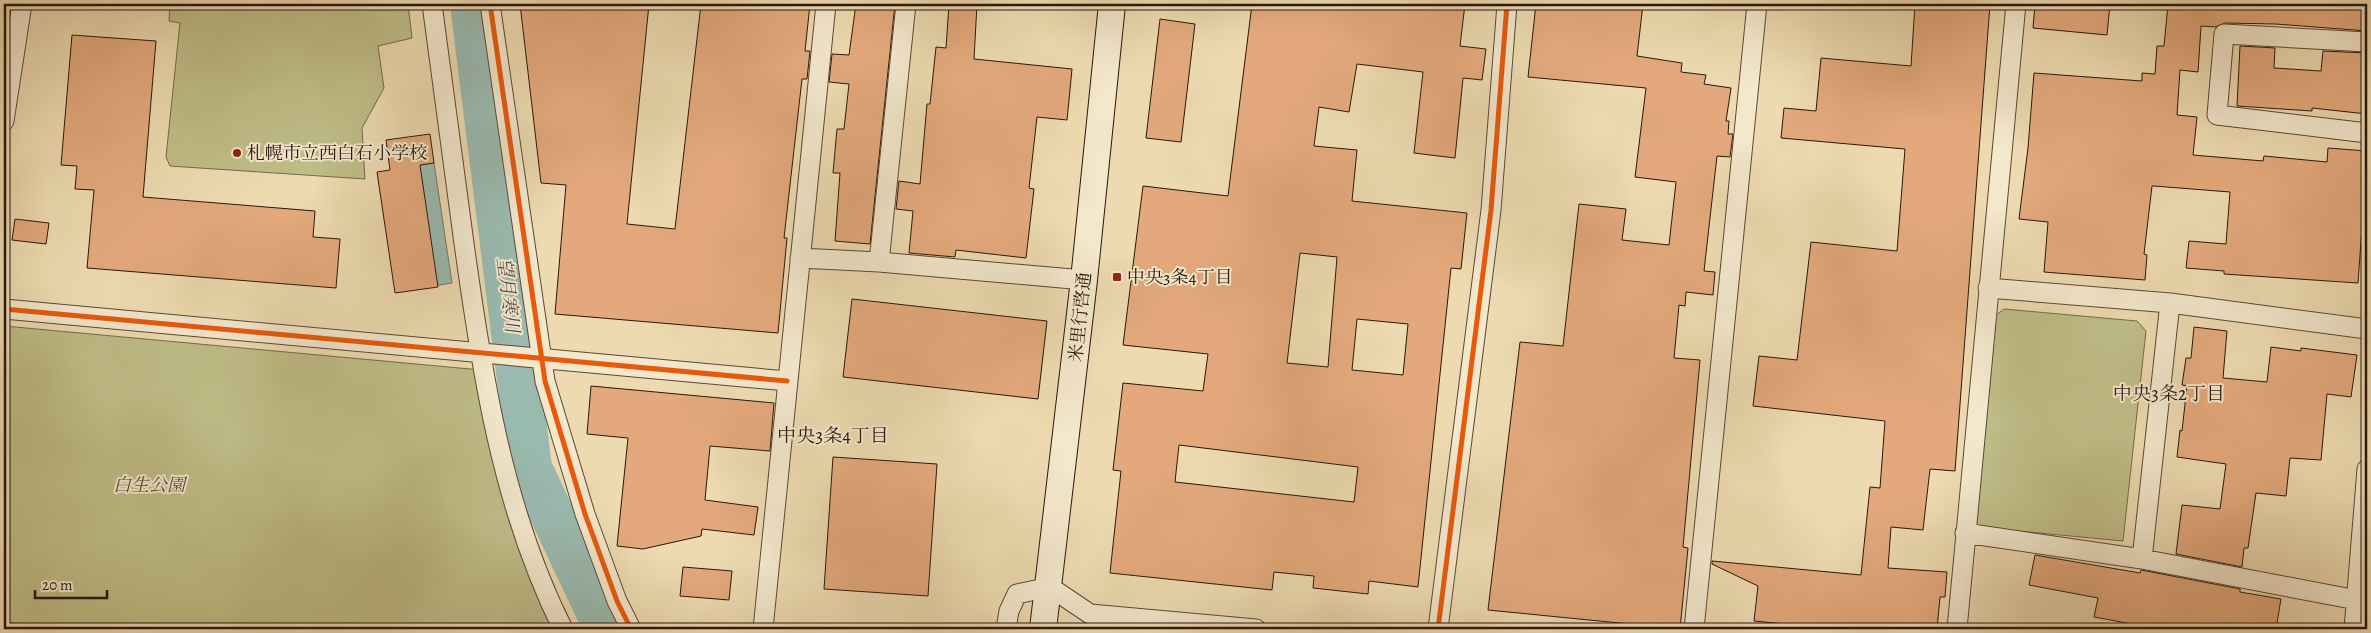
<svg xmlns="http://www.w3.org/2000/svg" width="2371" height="633" font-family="Alegreya,'Noto Serif JP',serif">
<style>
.green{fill:#bfbd87;stroke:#746a4a}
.water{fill:#9abab0;stroke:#6d796f}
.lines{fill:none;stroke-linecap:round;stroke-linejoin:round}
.river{stroke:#9abab0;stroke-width:44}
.building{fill:#e3a97c;stroke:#29170d;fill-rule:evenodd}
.street-casing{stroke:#5a4836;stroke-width:21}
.secondary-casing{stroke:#29170d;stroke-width:28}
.street{stroke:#f3e7cc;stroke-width:19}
.secondary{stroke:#f3e7cc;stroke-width:26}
.cycleway-casing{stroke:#f3e7cc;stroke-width:8}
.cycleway{stroke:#e8590c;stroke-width:5}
.poi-dot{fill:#8f2418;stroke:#f3e7cc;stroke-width:2}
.labels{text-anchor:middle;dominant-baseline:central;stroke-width:4;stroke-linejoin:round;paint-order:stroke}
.poi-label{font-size:18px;fill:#29170d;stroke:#f3e7cc;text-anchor:start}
.street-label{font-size:18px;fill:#29170d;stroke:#f3e7cc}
.park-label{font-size:18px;font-style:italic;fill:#564932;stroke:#f3e7cc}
.water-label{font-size:19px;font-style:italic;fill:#515046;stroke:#f3e7cc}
.neighbourhood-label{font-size:19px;fill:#29170d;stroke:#f3e7cc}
</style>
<rect width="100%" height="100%" fill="#eddab0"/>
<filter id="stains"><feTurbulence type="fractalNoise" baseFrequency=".004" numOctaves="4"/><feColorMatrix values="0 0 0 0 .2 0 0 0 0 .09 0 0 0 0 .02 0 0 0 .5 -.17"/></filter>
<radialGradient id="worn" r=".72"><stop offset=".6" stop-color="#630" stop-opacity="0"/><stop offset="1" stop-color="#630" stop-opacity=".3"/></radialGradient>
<!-- green -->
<path class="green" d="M170,4H408L412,38L378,46L384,88L362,128L365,179L170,166L166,157L180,23L169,21Z
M2004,309L2137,321L2146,331L2123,541L1976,527L1996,315Z
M4,326L481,370L561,629H64L4,622Z"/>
<!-- water -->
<path class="water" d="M434,163L452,283L408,290L390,169Z"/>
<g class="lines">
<!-- river -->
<path class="river" d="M472,4L530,468L606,629"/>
</g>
<!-- building -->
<path class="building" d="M520,4H649L627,224L675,229L701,4H810L805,51H810L807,79H802L784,238H787L778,333L555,314L566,185L541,183Z
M856,4H895L870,244L835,241L840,173H833L837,129H844L849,84L829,82L832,54L849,55Z
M949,4H977L974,59L1072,69L1067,120L1037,117L1029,188L1034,189L1026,258L956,250L955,257L909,253L913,211L896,209L899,181L920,184L927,104H930L936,47L946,48Z
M1252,4H1465L1460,46L1486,49L1482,80L1463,78L1455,158L1414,153L1423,72L1357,64L1349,112L1319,107L1314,146L1357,150L1352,201L1467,213L1461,269L1451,268L1418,587L1369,581L1368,594L1313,588L1314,576L1274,572L1272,590L1110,573L1121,471L1113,470L1123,383L1203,391L1208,354L1123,345L1143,186L1228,196ZM1300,253L1337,257L1328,367L1287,363ZM1357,319L1408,324L1403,375L1352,370ZM1179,445L1358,467L1354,502L1175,482Z
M1536,4H1643L1637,56L1682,63L1681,72L1706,75L1704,84L1731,88L1726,121H1729L1728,134H1733L1730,157L1717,156L1704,271L1715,272L1713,295L1686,292L1685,306L1679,305L1674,358L1700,360L1683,547L1688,548L1680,629L1488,610L1520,342L1563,346L1579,204L1626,209L1622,240L1669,245L1676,182L1635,177L1646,88L1528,77Z
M1915,4H1990L1955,471L1930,469L1923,530L1891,527L1888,568L1947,572L1945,597H1940L1937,629H1837L1754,621L1758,586L1712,564V561L1861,575L1870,487L1880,488L1885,421L1753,406L1759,356L1797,360L1811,242L1897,251L1905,149L1781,138L1784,108L1816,111L1821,58L1911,66Z
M2035,4H2110L2107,35L2033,28Z
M2168,4H2367V31L2276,24L2225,23L2215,27L2201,26L2198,72L2180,70L2177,115L2197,117L2193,155L2263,161L2264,156L2327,162L2328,148L2367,151V199H2364L2358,283L2224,274V271L2186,268L2189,241L2226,244L2230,192L2154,186H2152L2144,254L2147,255L2145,280L2044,272L2048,222L2019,219L2028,148L2034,73L2142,81V73L2155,74L2157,46H2164Z
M1160,19L1195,24L1181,142L1146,138Z
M72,35L156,41L143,197L315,211L313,237L340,239L336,288L87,268L94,190L75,189L77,166L61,165Z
M2240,46L2275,48L2274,68L2321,71L2323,51L2367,53V114L2312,108V111L2237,106Z
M430,134L434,163L420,165L438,287L395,293L377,172L390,170L386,140Z
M15,219L49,223L46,244L12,240Z
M852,299L1047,321L1038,399L843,377Z
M2194,327L2227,331L2223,378L2267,382L2271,347L2301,351V348L2357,355L2351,397L2327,394L2321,460L2290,458L2286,496L2256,493L2248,548H2244L2242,567L2176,554L2182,505L2220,509L2226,464L2177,457L2180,430L2182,431L2187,386L2182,385L2186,358H2191Z
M591,386L774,403L770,451L710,446L705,500L758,507L754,535L702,529L701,536L643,549L617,546L628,438L587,434Z
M833,457L937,464L928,596L824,589Z
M2035,555L2140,573L2141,570L2240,589V592L2281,599L2276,629H2131L2132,624L2094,617L2098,598L2029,585Z
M683,567L732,571L729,600L680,596Z"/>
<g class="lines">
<defs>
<path id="street" d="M432,4C442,81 452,158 463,236C481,369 502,508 563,629
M490,4L545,381L585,514L617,601L631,629
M2367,42L2224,34L2217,115L2367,133
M4,121L22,4
M800,258L879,262L1084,280
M879,262L906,4
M1988,288L2170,303L2367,329
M4,309L787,381
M1965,533L2142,559L2357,600
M2142,559L2170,303
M763,629L826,4
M1006,629L1009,611L1017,594L1050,587L1090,614L1256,629
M1438,629L1491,210L1507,4
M1694,629L1757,4
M1957,629L2016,4
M2354,629L2367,469"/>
<path id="secondary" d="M1043,629L1084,280L1112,4"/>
</defs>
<!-- street casing -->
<use href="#street" class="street-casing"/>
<!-- secondary casing -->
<use href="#secondary" class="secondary-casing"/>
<!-- street -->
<use href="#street" class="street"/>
<!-- secondary -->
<use href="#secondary" class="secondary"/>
<defs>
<path id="cycleway" d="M490,4L545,381L585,514L617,601L631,629
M4,309L787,381
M1438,629L1491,210L1507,4"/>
</defs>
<!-- cycleway casing -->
<use href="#cycleway" class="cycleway-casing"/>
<!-- cycleway -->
<use href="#cycleway" class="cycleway"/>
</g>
<!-- markers -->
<g class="poi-dot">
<circle cx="237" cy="153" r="5"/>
<rect x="1112" y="272" width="10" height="10" rx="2.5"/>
</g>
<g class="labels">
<!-- poi labels -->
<g class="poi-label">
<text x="247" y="153">札幌市立西白石小学校</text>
<text x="1127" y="277">中央3条4丁目</text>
</g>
<!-- street labels -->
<g class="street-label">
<text transform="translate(1080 317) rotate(-84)">米里行啓通</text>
</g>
<!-- park labels -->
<g class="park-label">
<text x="149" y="485">白生公園</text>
</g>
<!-- water labels -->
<g class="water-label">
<text transform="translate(508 295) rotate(83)">望月寒川</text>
</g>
<!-- neighbourhood labels -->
<g class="neighbourhood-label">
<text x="2169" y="394">中央3条2丁目</text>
<text x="833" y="436">中央3条4丁目</text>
</g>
</g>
<!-- margin -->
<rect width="2371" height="633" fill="none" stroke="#eddab0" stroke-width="20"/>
<rect x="5" y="5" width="2361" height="623" fill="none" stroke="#29170d" stroke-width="2.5"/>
<rect x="10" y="10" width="2351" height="613" fill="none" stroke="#29170d"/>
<!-- scale -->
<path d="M35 590v8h72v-8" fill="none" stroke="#29170d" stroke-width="2.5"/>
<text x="42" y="590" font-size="15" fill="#29170d" stroke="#f3e7cc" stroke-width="4" paint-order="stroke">20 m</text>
<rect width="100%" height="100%" filter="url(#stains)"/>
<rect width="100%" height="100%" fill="url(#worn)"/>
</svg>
